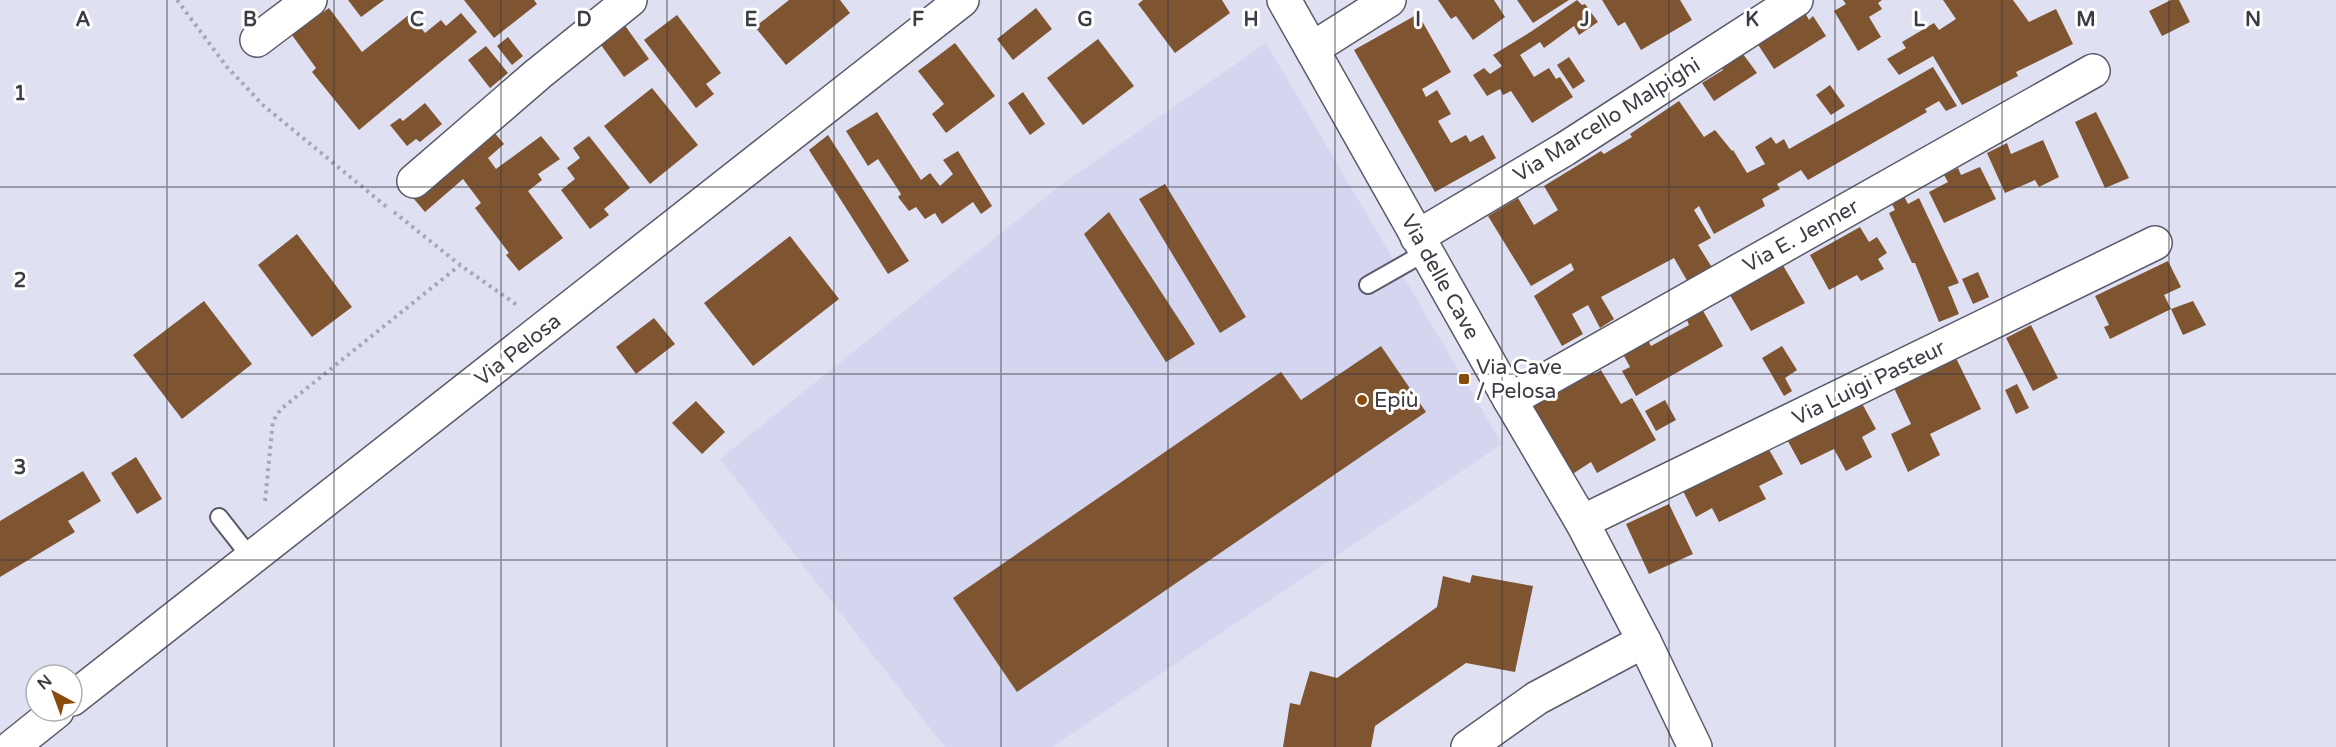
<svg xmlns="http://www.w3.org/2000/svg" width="2336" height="747" font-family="'Varela Round',sans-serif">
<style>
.built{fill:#d4d5ef}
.building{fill:#7e5431}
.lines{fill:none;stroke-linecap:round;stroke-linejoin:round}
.service-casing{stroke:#5a5a6a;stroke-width:20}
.minor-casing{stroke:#5a5a6a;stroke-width:36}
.tertiary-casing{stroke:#5a5a6a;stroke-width:36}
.path{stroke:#a6a7b5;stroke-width:4;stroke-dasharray:3 4.5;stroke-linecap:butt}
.service{stroke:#fff;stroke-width:16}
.minor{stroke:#fff;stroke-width:33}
.tertiary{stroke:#fff;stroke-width:33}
.grid{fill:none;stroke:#3c3c44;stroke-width:1.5;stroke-opacity:0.55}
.poi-dot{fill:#894c0d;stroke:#fff;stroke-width:2}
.labels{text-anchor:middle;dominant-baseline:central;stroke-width:6;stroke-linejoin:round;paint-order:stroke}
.street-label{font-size:21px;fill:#3c3c44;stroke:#fff}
.poi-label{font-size:21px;fill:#3c3c44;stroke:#fff;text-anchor:start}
.grid-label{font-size:20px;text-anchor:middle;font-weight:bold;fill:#3c3c44;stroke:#fff;stroke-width:6;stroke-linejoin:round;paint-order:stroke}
</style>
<rect width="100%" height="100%" fill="#dfe0f2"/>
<!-- built -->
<path class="built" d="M1266,43L1502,444L1052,747H945L720,459L1061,185Z"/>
<!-- building -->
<path class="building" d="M348,0H384L361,17Z
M464,0H534L537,4L494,38Z
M789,0H840L850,13L786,65L755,27Z
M1143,0H1222L1230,13L1175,53L1138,4Z
M1438,0H1494L1505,17L1473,40L1456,16L1451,19Z
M1517,0H1569L1533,23Z
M1577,0L1582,5L1585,4L1598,22L1579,35L1574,26L1544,48L1540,42L1520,55L1534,77L1549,68L1556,79L1560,77L1573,97L1532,123L1511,91L1503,95L1500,89L1487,96L1473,75L1484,68L1490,74L1502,66L1493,55L1532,31Z
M1602,0H1680L1692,20L1641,50L1625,22L1618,26Z
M1843,0H1882L1878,3L1882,9L1869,17L1881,37L1858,51L1834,11L1846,4Z
M1943,0H2013L2029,22L2056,9L2073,44L2016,72L2018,76L1962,105L1933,56L1899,75L1887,59L1906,48L1902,42L1934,23L1939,30L1956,19Z
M2171,0H2179L2190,22L2162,36L2149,11Z
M329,8L362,52L410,14L425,33L441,20L446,26L461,13L477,32L359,130L312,72L316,68L289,31L309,15L312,20Z
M1036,8L1052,29L1013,60L997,39Z
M1803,9L1809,20L1813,16L1826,36L1774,69L1755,40Z
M1418,14L1451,72L1422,89L1426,97L1437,90L1451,114L1438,121L1451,143L1466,135L1470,142L1483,135L1496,158L1435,192L1354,50Z
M677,15L721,73L706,84L714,94L696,108L644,40Z
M621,20L649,59L624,77L596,38Z
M508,37L523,56L512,65L497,46Z
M1098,39L1134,86L1083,125L1047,78Z
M955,43L995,96L946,133L932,114L944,104L918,71Z
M486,46L508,73L490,88L468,60Z
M1740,50L1757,73L1714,101L1702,83L1723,70L1718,63Z
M1569,57L1585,81L1573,89L1557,65Z
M1933,67L1957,106L1946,111L1939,101L1925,109L1927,112L1808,180L1801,170L1777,184L1780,189L1762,199L1765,206L1714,234L1699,206L1694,210L1711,238L1698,245L1713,269L1689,284L1674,258L1601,297L1614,319L1600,328L1588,305L1572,314L1583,334L1562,346L1534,296L1574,270L1571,263L1531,286L1488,216L1518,198L1534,225L1558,210L1544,186L1601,151L1604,154L1632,137L1630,134L1679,101L1704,137L1715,130L1732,151L1733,150L1747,173L1765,164L1755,147L1771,137L1776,144L1784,139L1789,149Z
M1830,85L1845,106L1831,115L1816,95Z
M652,88L698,145L650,184L604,126Z
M1023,92L1045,124L1030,135L1008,103Z
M425,103L442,124L420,142L416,139L407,146L390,125L400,118L403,121Z
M877,112L921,180L930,173L940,186L953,174L943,160L958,151L992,206L981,214L973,202L942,224L935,213L925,219L916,207L909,211L898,197L901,194L878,159L868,166L846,131Z
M2096,112L2129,178L2105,188L2075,122Z
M487,124L504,144L488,158L496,169L541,136L560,159L538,174L542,180L528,191L563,238L519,271L506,255L509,253L475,208L481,203L463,179L425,212L409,193Z
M828,135L909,261L888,274L809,150Z
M589,136L630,188L604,209L609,215L590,229L561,190L575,179L567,168L580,158L573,148Z
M2043,140L2059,177L2039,187L2035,180L2005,193L1987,153L2007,143L2011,154Z
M1980,167L1996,199L1944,223L1929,192L1948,182L1944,175L1958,168L1961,175Z
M1165,184L1246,317L1220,333L1139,199Z
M1903,194L1908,204L1919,198L1959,283L1948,287L1959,314L1939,322L1915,263H1912L1889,213L1895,210L1890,200Z
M1109,212L1195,344L1166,362L1084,234Z
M1860,227L1869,242L1877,237L1887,253L1878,259L1884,269L1861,281L1857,275L1829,290L1810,255Z
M297,234L352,307L312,337L258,265Z
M790,236L839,299L753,366L704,303Z
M2168,261L2181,287L2164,295L2171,309L2110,339L2104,327L2109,325L2095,296Z
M1781,262L1805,303L1751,331L1727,290Z
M1978,272L1989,297L1973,304L1962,279Z
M204,301L252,364L182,419L133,355Z
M2193,301L2206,325L2183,335L2171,309Z
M1702,309L1723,346L1636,396L1622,371L1630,367L1623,354L1648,340L1651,346L1689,325L1686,318Z
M654,318L675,344L636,374L616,347Z
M2031,325L2058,378L2033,391L2006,338Z
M1381,346L1426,412L1017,692L953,598L1281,372L1301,400Z
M1782,346L1797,370L1785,378L1792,391L1784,396L1762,358Z
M1956,358L1981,409L1930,434L1940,455L1908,472L1891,434L1911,424L1894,388Z
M1589,365L1594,374L1601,370L1621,404L1632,398L1656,440L1597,473L1591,462L1568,477L1525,401Z
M2017,384L2029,408L2016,414L2005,390Z
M1859,398L1876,429L1862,437L1872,457L1846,471L1834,449L1801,465L1784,434Z
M1665,400L1676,420L1656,431L1645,411Z
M696,401L725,432L702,454L672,423Z
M1767,446L1783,474L1759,486L1766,499L1719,522L1712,508L1696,517L1682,489Z
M136,457L162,499L137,514L111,473Z
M83,471L101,501L68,521L75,532L0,577V521Z
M1669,504L1693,554L1649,574L1626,524Z
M1472,575L1533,586L1515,672L1466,663L1375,726L1371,747H1283L1290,703L1300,705L1310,671L1337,678L1437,607L1443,576L1470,583Z"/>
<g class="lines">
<defs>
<path id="service" d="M1368,285L1426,252
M219,517L252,559"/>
<path id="minor" d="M257,40L310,0
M1312,49L1389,0
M414,181L538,74L630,0
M1417,237L1565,149L1796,0
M1510,400L2093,71
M1582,522L2155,243
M1468,747L1537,698L1644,641"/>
<path id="tertiary" d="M1284,0L1510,400L1582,522L1644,641L1695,747
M72,699L962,0
M12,747L57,711"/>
</defs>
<!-- service casing -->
<use href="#service" class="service-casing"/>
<!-- minor casing -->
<use href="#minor" class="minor-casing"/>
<!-- tertiary casing -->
<use href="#tertiary" class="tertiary-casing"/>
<!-- path -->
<path class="path" d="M177,0L227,67L264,106L388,208
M394,212L460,265L517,305
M265,501L273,421L281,409L460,265"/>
<!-- service -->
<use href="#service" class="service"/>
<!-- minor -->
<use href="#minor" class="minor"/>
<!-- tertiary -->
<use href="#tertiary" class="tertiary"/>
</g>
<!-- grid -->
<path class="grid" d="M167,0V747M334,0V747M501,0V747M667,0V747M834,0V747M1001,0V747M1168,0V747M1335,0V747M1502,0V747M1669,0V747M1835,0V747M2002,0V747M2169,0V747M0,187H2336M0,374H2336M0,560H2336"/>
<!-- markers -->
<g class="poi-dot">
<rect x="1458" y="373" width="12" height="12" rx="3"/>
<circle cx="1362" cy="400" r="6"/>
</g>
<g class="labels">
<!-- street labels -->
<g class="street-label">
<text transform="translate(1607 120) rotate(-32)">Via Marcello Malpighi</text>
<text transform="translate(1801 236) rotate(-29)">Via E. Jenner</text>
<text transform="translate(1440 277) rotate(61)">Via delle Cave</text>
<text transform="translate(518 350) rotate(-38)">Via Pelosa</text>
<text transform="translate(1869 383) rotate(-26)">Via Luigi Pasteur</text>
</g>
<!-- poi labels -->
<g class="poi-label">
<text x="1476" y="367">Via Cave<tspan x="1476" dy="24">/ Pelosa</tspan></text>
<text x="1374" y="400">Epiù</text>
</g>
</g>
<g class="grid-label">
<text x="83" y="26">A</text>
<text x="250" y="26">B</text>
<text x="417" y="26">C</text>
<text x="584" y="26">D</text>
<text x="751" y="26">E</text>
<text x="918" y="26">F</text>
<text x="1085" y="26">G</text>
<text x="1251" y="26">H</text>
<text x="1418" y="26">I</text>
<text x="1585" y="26">J</text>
<text x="1752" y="26">K</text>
<text x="1919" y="26">L</text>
<text x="2086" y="26">M</text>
<text x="2253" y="26">N</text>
<text x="20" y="100">1</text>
<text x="20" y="287">2</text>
<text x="20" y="474">3</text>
</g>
<!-- north arrow -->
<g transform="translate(54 693) rotate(319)"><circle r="28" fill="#ffffff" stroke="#b1b1b4" stroke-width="1.5"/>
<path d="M0-4.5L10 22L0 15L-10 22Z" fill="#894c0d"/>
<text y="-9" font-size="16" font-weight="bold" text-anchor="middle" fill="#3c3c44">N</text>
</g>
</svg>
